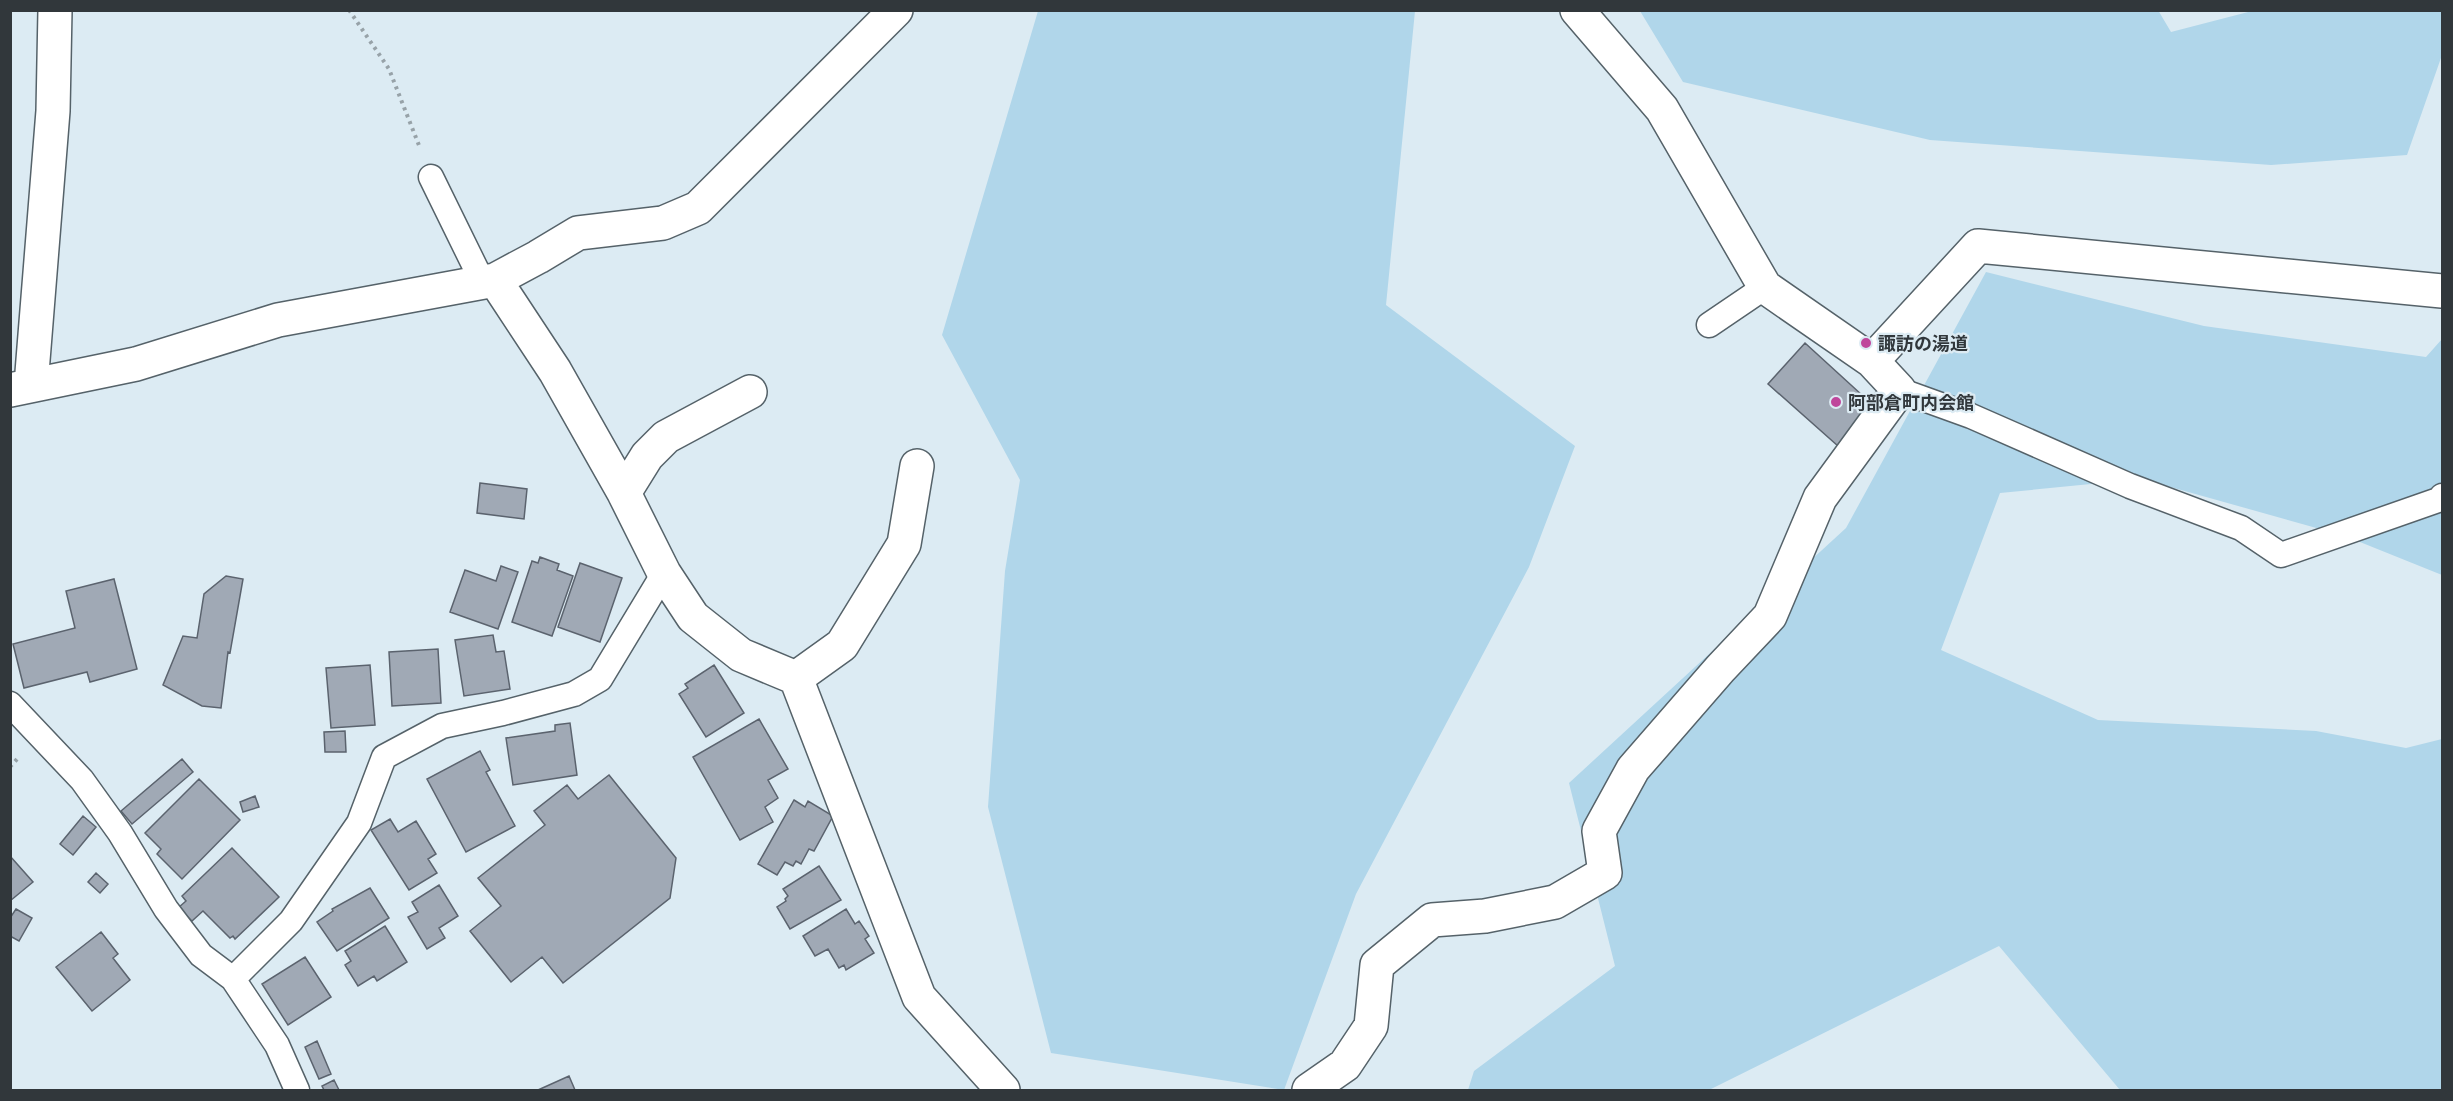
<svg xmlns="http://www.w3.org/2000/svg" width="2453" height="1101" font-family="'Source Serif 4','Noto Sans JP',serif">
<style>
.green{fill:#b0d6ea}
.building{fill:#a0a9b5;stroke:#5b636e;stroke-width:1.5}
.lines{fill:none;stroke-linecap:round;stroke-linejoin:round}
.lane-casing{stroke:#556269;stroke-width:27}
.street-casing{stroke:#556269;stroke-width:36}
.path{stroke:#97a2a8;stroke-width:4;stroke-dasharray:3 4.5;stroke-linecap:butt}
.lane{stroke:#fff;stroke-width:24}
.street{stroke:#fff;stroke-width:33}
.poi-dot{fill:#bf469b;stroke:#dcebf3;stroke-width:2}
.labels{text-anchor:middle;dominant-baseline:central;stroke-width:4.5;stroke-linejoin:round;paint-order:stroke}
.poi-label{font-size:18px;font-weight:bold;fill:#31373b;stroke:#dcebf3;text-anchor:start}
</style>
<rect width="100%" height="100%" fill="#dcebf3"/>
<!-- green -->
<path class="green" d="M2158,10L2171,32L2252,11H2442V55L2407,155L2271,165L1930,140L1683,82L1640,11Z
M1038,11H1415L1386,305L1575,446L1529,567L1356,894L1284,1090L1051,1053L988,807L1005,571L1020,480L942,335Z
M1986,272L2204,326L2426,357L2442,339V575L2345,536L2142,479L2000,493L1941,650L2098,720L2316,731L2406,748L2442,739V1090H2120L1999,946L1709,1090H1468L1474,1071L1615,966L1569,783L1846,528Z"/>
<!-- building -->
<path class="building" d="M1805,343L1874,406L1838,446L1768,384Z
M480,483L527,489L524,519L477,513Z
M540,557L559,564L557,570L573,576L552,636L512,622L532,561L538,563Z
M580,563L622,578L600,642L558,627Z
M501,566L518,572L498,629L450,612L465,570L496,581Z
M226,576L243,579L230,653L228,652L221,708L202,706L163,685L183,636L197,638L204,594Z
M114,579L137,669L90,682L87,672L24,688L13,644L75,628L66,591Z
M493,635L496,652L504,651L510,689L464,696L455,640Z
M438,649L441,703L392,706L389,652Z
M370,665L375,725L331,728L326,668Z
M714,665L744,713L706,737L679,694L688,688L685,684Z
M759,719L788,769L768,780L778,798L765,807L773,822L740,840L693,757Z
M570,723L577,775L513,785L506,738L555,731V725Z
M345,731L346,752H325L324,732Z
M480,751L490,770L486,772L515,826L466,852L427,779Z
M182,759L193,772L132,824L121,811Z
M609,775L676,858L670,898L563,983L542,957L511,982L470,931L501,906L478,878L545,825L534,811L567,785L578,799Z
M199,779L240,820L182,879L157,854L161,849L145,833Z
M255,796L259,807L243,812L240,802Z
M794,800L805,807L808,801L833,816L814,851L809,849L801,864L796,861L793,866L785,862L777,875L758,864Z
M83,816L96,827L73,855L60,844Z
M390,819L398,832L416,821L436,854L428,859L437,873L409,890L371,830Z
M232,848L279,897L235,939L233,936L230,938L203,911L192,921L178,908L186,901L182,896Z
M10,856L33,882L10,901Z
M819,866L841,900L790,929L777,907L786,901L785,899L788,896L783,889Z
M96,873L108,884L100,893L88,882Z
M439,885L458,916L439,928L445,938L427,949L408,917L418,912L412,902Z
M370,888L389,918L337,951L317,922L333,911L332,909Z
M16,909L32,918L19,941L10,936V918Z
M846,909L855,924L859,921L869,936L865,939L874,953L846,970L844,965L839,968L828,949L815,956L803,936Z
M385,926L407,962L377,981L374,976L358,986L345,965L351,961L345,951Z
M101,932L118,954L113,958L130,980L92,1011L56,967Z
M305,957L331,997L288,1025L262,984Z
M317,1041L331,1074L319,1079L305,1047Z
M569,1076L575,1090H538Z
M334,1080L339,1090H324L322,1086Z"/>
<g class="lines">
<defs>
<path id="lane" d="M431,177L482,281
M1709,325L1765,287
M1899,390L1971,416L2130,486L2241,528L2281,555L2441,499L2442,496
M10,704L82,780L120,833L166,909L201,955L233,979L277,1045L297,1090
M233,979L291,921L359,823L384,757L442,726L503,713L574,694L600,679L664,573"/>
<path id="street" d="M1577,10L1662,109L1765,287L1872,361L1978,246L2442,291
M495,280L555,371L624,493L664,573L693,617L741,655L796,678L919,997L1003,1090
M31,385L53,111L55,10
M10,390L136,364L278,320L495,280L538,257L578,233L663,223L698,208L896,10
M624,493L647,456L666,437L750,392
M796,678L842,645L904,544L917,466
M1309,1090L1345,1065L1371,1026L1377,965L1432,920L1485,916L1555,902L1605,873L1599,831L1633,769L1720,669L1770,616L1820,498L1899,390L1872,361"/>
</defs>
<!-- lane casing -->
<use href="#lane" class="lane-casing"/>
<!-- street casing -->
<use href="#street" class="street-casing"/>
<!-- path -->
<path class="path" d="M349,10L389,69L420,148
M10,767L18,758"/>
<!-- lane -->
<use href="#lane" class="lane"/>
<!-- street -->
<use href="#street" class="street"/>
</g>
<!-- markers -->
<g class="poi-dot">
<circle cx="1866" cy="343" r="6"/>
<circle cx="1836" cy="402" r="6"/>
</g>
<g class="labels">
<!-- poi labels -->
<g class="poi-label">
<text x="1878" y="343">諏訪の湯道</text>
<text x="1848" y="402">阿部倉町内会館</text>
</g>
</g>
<!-- border -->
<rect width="2453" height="1101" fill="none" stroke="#31373b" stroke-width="24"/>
</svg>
